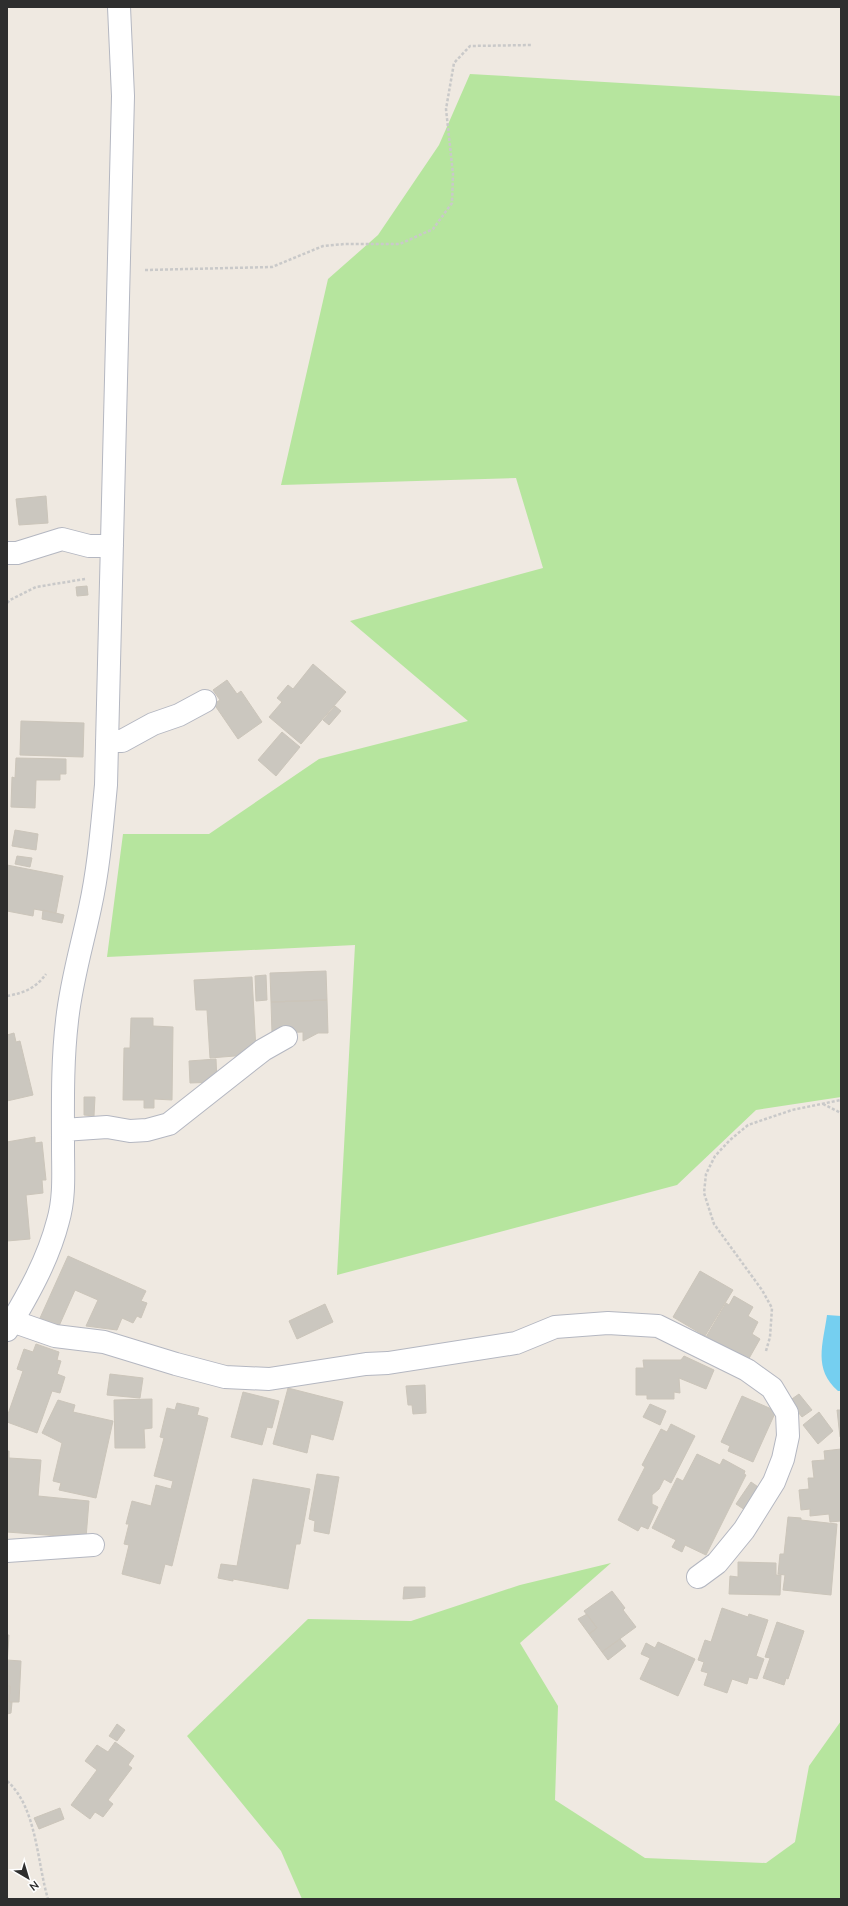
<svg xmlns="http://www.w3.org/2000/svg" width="848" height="1906" font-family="'Nunito Sans',sans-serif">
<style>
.green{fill:#b6e59e}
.water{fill:#75cff0}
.building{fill:#cbc7bf;stroke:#cbc5ba}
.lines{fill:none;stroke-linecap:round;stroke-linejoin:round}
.minor-casing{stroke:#b4b7c1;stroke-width:24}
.path{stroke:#c9c9c9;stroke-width:2.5;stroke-dasharray:3 2;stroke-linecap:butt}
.minor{stroke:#fff;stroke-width:22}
</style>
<rect width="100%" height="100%" fill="#efe9e1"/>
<!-- green -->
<path class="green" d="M470,74L841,96V1097L756,1110L677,1185L337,1275L355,945L107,957L123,834H209L319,759L468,721L350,621L543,568L516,478L281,485L328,279L378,235L439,145Z
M611,1563L520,1643L558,1706L555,1800L645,1858L766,1863L795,1842L809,1766L841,1721V1899H302L281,1851L187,1736L308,1619L411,1621L520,1585Z"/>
<!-- water -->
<path class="water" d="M827,1315L841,1316V1391H838C813,1369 823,1344 827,1315Z"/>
<!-- building -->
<path class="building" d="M46,496L48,523L19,525L16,499Z
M87,586L88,595L77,596L76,587Z
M313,664L346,692L301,744L269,717L282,702L277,698L288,685L293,689Z
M227,680L237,694L241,691L262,722L238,739L214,704L220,700L213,690Z
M335,706L341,711L329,725L323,720Z
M21,721L84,723L83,757L20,755Z
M282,732L300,747L276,776L258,760Z
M16,758L66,759V774H60V780H36L35,808L11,807L12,777L15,778Z
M15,830L38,834L36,850L12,846Z
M17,856L32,858L30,867L15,864Z
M7,865L63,876L56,913L34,909L33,916L7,911Z
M43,910L64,915L62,923L42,919Z
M326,971L327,1000L271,1002L270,973Z
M266,975L267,1000L256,1001L255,976Z
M252,977L256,1050L247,1055L210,1058L207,1010H196L194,980Z
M327,1000L328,1033H318L303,1041V1032L272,1033L271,1002Z
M131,1018H153V1026L173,1027L172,1100L154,1099V1108H144V1100H123L124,1048H130Z
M14,1033L16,1042L20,1041L33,1095L7,1101V1035Z
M216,1059L217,1082L190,1083L189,1061Z
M84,1097H95L94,1116L84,1115Z
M35,1137V1143L42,1142L46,1180H42L43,1193L26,1195L30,1239L7,1241V1142Z
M68,1256L146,1291L141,1301L147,1303L141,1318L137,1316L133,1323L122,1318L117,1330L86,1326L98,1300L75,1290L59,1326L40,1318Z
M700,1271L733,1290L705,1336L673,1317Z
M734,1296L753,1307L748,1316L758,1322L752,1334L760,1339L747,1362L706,1337L726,1303L729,1305Z
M325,1304L333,1322L297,1339L289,1321Z
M36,1344L59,1352L57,1360L61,1361L57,1374L65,1377L60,1393L52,1391L37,1433L7,1422V1417L23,1371L17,1369L24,1349L33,1352Z
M684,1356L714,1370L706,1389L679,1378L680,1393L674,1392V1399H647V1395H636V1368H644L643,1360H681Z
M110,1374L143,1378L140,1398L107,1395Z
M425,1385L426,1413L413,1414L412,1405H408L406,1386Z
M288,1388L343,1402L333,1440L311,1434L307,1453L273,1444Z
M243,1392L279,1401L272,1428L267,1427L262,1445L231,1437Z
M799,1394L812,1410L802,1417L789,1401Z
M742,1396L776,1411L753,1462L728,1451L730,1446L721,1442Z
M152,1399V1428L144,1429L145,1448H115L114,1400Z
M58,1400L75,1405L73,1412L113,1421L96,1498L59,1490L61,1483L53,1481L62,1443L42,1433Z
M177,1403L199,1408L197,1415L208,1418L172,1566L165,1564L160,1584L122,1574L129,1545L124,1544L129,1524H126L132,1501L151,1506L156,1485L171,1489L173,1481L154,1476L164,1438L160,1437L167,1408L175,1410Z
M650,1404L666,1411L660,1425L643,1417Z
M837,1410H841V1437H840Z
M819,1412L833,1431L818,1444L803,1425Z
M671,1424L695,1436L671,1483L664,1479L659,1489L652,1495V1504L658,1507L648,1529L641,1526L638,1531L618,1520L645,1467L642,1465L661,1429L667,1432Z
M841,1449V1521L830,1522L829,1514L810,1516V1509L801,1510L799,1490L809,1489L808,1478H814L812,1461L825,1460L824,1451Z
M7,1451H9V1458L41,1460L38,1496L89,1501L86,1538L7,1532Z
M697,1454L720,1465L723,1459L745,1471L744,1474L746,1475L706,1555L685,1545L682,1552L672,1547L676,1540L652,1528L677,1478L683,1481Z
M317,1474L339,1477L329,1534L314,1531L315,1521L309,1519Z
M253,1479L310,1489L300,1544H296L288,1589L233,1579V1581L218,1578L221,1564L237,1566Z
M751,1482L764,1491L748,1512L736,1504Z
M788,1517L801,1518V1520L837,1524L831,1595L783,1590L785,1575L778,1574L780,1554H784Z
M738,1562L776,1563V1575H781L780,1595L729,1594L730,1576L738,1577Z
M404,1587H425V1597L403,1599Z
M612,1591L625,1608L623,1610L636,1627L602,1652L589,1634L597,1628L584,1611Z
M722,1608L748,1617L749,1614L768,1620L756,1656L764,1659L757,1679L749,1677L747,1684L732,1679L727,1693L704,1685L708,1673L701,1671L704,1662L698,1660L705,1640L711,1642Z
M587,1614L597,1628L589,1634L578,1619Z
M777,1622L804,1631L788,1679L786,1678L784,1685L763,1678L770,1658L765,1657Z
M7,1635H9L7,1665Z
M620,1639L626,1646L608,1660L602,1652Z
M658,1642L695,1659L678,1696L640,1679L650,1658L641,1654L646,1643L655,1648Z
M7,1660L21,1661L19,1702H9L10,1686H7Z
M7,1686H10L9,1702H12L11,1713L7,1714Z
M117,1724L125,1730L117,1741L109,1736Z
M115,1742L134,1756L128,1765L132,1768L108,1800L113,1804L103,1817L95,1812L90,1819L71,1805L97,1770L85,1761L97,1745L108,1752Z
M60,1808L64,1819L39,1829L34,1818Z"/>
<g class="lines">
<defs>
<path id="minor" d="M7,553H17L62,539L89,546H112
M107,741H122L153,724L179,715L205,701
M63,1130L107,1127L130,1131L147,1130L169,1124L263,1050L286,1037
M12,1321L55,1336L104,1342L176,1364L225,1377L269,1379L366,1364L388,1363L516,1343L555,1327L608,1323L658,1326L747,1370L772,1388L787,1413L788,1436L783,1459L774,1482L744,1530L717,1563L698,1577
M7,1330C28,1295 48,1260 58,1221C65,1197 63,1172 63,1148C63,1106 62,1063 67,1021C71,982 82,946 90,908C99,867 102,826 106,785L123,96L119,7
M7,1551L93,1545"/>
</defs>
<!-- minor casing -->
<use href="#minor" class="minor-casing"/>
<!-- path -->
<path class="path" d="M145,270L272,267L323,246L345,244H400L433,229L452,203L453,174L446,109L454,63L470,46L531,45
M7,603L10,600L36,587L85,579
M7,996C24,993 36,988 46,974
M823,1104L841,1113
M766,1351L770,1337L772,1308L762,1290L714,1224L704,1193L706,1174L715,1156L730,1140L748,1125L792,1110L841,1100
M7,1781C37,1807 37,1863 48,1899"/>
<!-- minor -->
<use href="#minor" class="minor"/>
</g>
<!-- border -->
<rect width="848" height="1906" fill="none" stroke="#2e2e2e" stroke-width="16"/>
<!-- north arrow -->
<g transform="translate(28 1878) rotate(142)" stroke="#ffffff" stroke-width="3" paint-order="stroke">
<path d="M0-3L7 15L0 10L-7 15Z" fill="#2e2e2e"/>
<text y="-6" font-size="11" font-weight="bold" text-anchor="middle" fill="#2e2e2e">N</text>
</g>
</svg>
